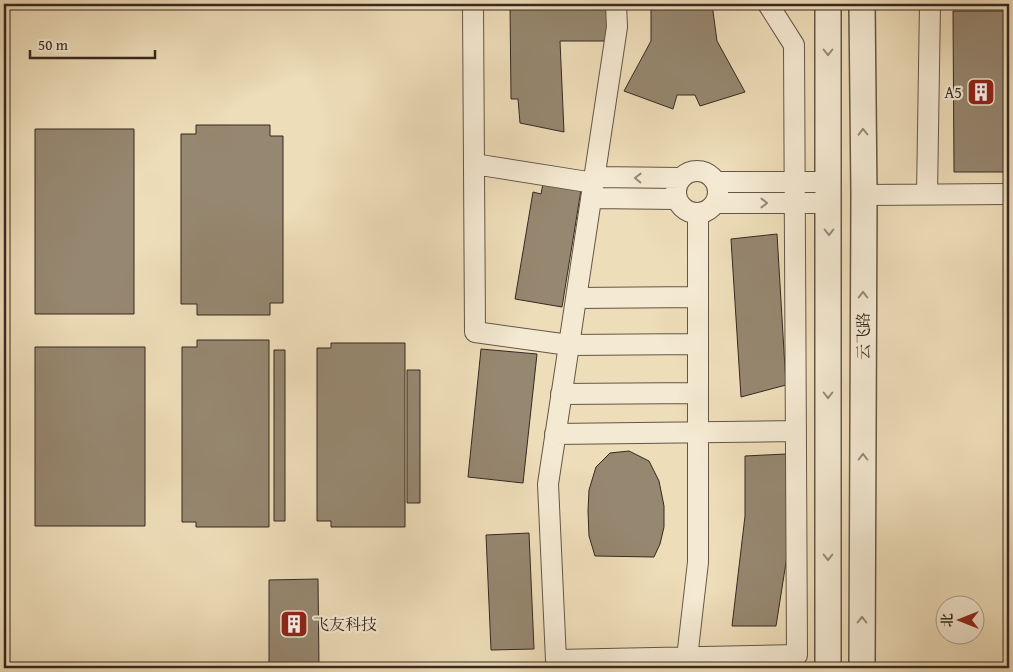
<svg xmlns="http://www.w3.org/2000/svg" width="1013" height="672" font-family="'Gentium Book Plus','Noto Serif SC',serif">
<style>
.building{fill:#968770;stroke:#362920}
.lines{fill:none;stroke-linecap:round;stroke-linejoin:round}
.minor-casing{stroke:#645646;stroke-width:22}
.tertiary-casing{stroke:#645646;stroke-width:28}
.minor{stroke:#f4e9d2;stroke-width:20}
.tertiary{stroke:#f4e9d2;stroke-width:25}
.oneway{stroke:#958979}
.labels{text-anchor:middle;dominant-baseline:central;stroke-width:4.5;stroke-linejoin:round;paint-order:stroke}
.poi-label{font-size:16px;fill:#362920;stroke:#f4e9d2;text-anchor:end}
.street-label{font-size:16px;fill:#362920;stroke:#f4e9d2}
</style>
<rect width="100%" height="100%" fill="#eeddb9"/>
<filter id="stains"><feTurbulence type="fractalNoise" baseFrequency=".004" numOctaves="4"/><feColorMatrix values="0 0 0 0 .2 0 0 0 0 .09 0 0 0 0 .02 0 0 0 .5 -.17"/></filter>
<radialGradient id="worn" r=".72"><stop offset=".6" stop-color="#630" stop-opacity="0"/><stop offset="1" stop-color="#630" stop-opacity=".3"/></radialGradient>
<!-- building -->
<path class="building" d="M510,4H608L609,41H560L564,132L520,123L518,99H511Z
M651,4H712L717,41L745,92L700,106L695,95H677L673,109L624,91L651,41Z
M953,11H1009V172H954Z
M196,125H270V136H283V303H270V315H197V304H181V134H196Z
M35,129H134V314H35Z
M544,178L582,184L562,307L515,299L533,192L541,194Z
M777,234L786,385L741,397L731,239Z
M197,340H269V527H196V522H182V347H197Z
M331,343H405V527H331V521H317V348H331Z
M35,347H145V526H35Z
M481,349L537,354L523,483L468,477Z
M274,350H285V521H274Z
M407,370H420V503H407Z
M629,451L649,461L659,481L664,506V527L660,544L654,557L595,556L589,536L588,511L589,490L596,467L610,453Z
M786,454L787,556L776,626H732L745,516V456Z
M529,533L534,649L491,650L486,535Z
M318,579L319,668H269V580Z"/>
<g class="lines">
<defs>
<path id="minor" d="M473,4L475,332L569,345L698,344
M616,4L617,27L548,484L556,660L797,655L794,45L768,4
M474,164L594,183
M676 192a21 21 0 1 1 42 0a21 21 0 1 1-42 0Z
M595,177L681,178
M716,182H829
M927,194L930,4
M864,195L1009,194
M592,198L677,199
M715,203H829
M576,298L698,297
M561,394L698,393
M555,434L796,431
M687,658L698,562V213"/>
<path id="tertiary" d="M862,4L864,195L862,668
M828,668V4"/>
</defs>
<!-- minor casing -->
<use href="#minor" class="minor-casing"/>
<!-- tertiary casing -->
<use href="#tertiary" class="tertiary-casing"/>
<!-- minor -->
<use href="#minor" class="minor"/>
<!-- tertiary -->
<use href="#tertiary" class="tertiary"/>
</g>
<!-- one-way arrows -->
<defs><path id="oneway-chevron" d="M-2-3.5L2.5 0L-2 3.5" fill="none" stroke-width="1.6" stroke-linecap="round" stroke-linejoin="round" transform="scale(1.25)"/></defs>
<g class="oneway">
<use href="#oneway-chevron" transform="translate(828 52) rotate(90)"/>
<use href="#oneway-chevron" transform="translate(863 132) rotate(-91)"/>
<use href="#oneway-chevron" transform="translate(638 178) rotate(-179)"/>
<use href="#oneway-chevron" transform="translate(764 203)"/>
<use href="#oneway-chevron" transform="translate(829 232) rotate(90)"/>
<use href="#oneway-chevron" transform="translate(863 295) rotate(-90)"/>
<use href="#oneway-chevron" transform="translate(828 395) rotate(90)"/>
<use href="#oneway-chevron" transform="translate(863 457) rotate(-90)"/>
<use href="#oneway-chevron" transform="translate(828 557) rotate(90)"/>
<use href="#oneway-chevron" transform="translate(862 620) rotate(-90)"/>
</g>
<!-- icons -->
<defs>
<symbol id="building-square" viewBox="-11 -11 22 22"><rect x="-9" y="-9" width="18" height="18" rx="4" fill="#8f2418" stroke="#f4e9d2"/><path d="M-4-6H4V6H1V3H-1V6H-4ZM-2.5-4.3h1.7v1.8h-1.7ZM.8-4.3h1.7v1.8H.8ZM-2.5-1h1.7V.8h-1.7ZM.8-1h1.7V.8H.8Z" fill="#fff"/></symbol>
</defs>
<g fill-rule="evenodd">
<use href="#building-square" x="965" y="76" width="32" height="32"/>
<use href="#building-square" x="278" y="608" width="32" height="32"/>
</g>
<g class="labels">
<!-- poi labels -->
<g class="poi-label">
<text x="962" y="92">A5</text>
<text x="313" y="624" text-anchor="start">飞友科技</text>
</g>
<!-- street labels -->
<g class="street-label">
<text transform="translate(863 336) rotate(-90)">云飞路</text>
</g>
</g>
<!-- margin -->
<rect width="1013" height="672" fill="none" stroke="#eeddb9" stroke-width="20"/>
<rect x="5" y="5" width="1003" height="662" fill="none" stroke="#362920" stroke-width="2.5"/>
<rect x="10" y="10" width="993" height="652" fill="none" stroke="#362920"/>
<!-- north arrow -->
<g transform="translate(960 620) rotate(270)"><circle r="24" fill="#f4e9d2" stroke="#a89c8b"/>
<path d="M0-4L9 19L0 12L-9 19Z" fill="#8f2418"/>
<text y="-8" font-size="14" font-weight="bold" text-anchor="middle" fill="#362920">北</text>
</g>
<!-- scale -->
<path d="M30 50v8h125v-8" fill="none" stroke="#362920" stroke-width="2.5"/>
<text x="38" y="50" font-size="15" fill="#362920" stroke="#f4e9d2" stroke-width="4" paint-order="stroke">50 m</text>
<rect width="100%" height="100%" filter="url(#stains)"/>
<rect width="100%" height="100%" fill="url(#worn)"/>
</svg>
